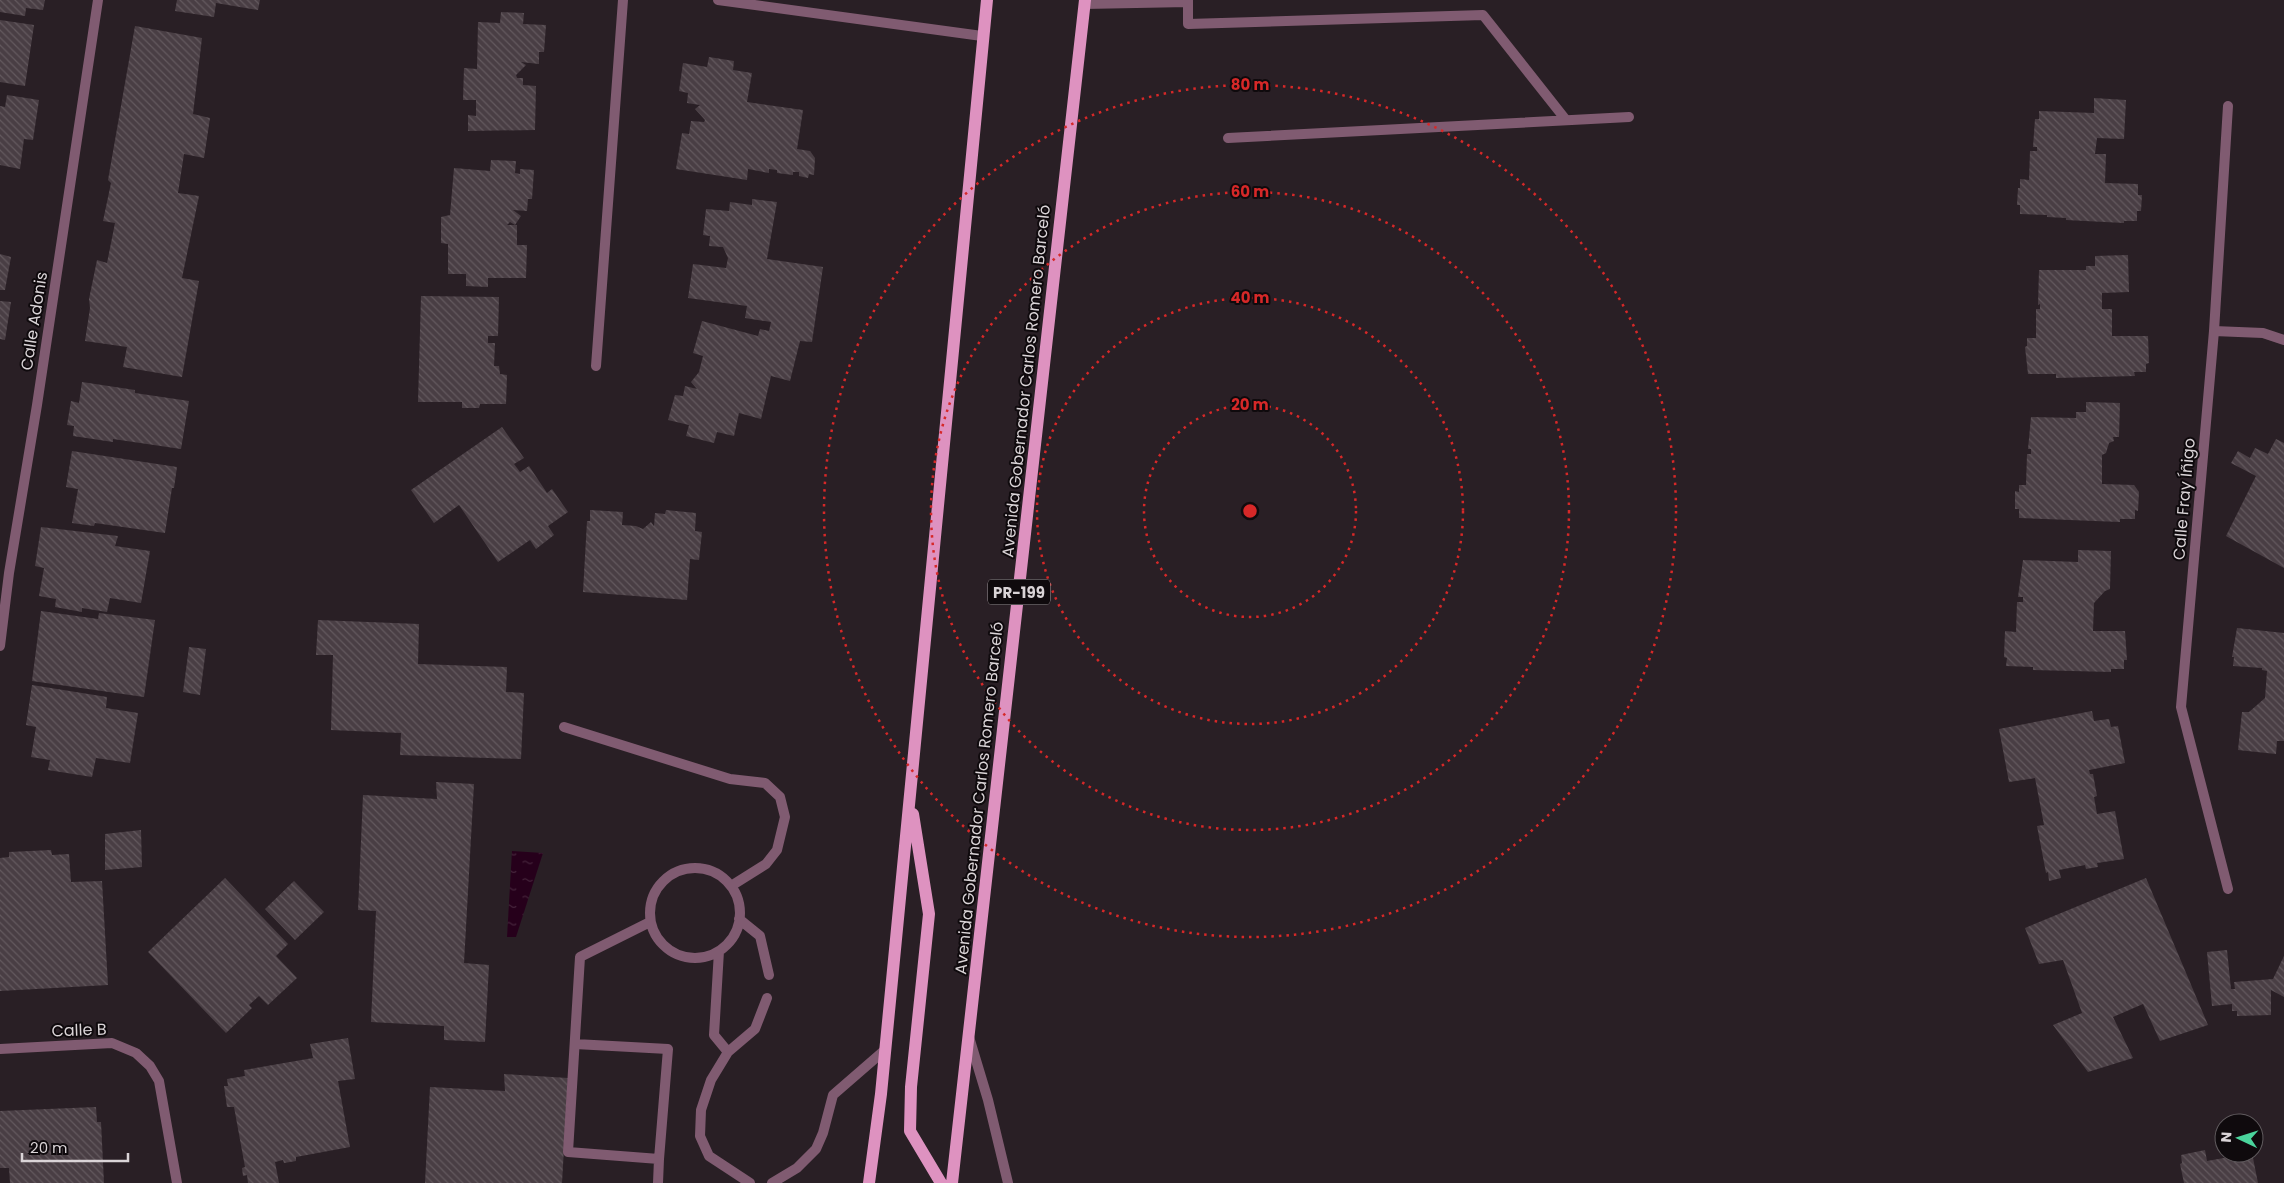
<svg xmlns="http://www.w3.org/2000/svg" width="2284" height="1183" font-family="Poppins,sans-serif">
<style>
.water{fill:url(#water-ripples)}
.building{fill:url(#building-back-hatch)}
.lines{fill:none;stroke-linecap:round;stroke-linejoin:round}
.lane{stroke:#805b71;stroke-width:10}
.street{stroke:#805b71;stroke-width:10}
.primary{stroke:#de92c0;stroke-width:12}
.ring{fill:none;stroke:#d62828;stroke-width:2.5;stroke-dasharray:2.5 5}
.labels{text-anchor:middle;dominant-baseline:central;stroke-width:4;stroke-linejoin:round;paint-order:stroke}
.shield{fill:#0f0a0d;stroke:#9d979a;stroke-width:1}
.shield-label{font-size:15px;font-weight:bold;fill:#dad4d7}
.street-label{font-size:16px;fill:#dad4d7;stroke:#0f0a0d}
.centre{fill:#d62828;stroke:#0f0a0d;stroke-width:2.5}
.ring-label{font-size:15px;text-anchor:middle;font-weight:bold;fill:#d62828;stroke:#0f0a0d;stroke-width:4;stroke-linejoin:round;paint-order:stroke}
</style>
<defs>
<pattern id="water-ripples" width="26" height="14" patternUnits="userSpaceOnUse" patternTransform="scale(1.25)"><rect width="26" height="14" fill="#26001b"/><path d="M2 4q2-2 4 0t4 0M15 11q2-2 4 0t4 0" fill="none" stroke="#45243b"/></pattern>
<pattern id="building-back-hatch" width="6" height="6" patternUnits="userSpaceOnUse" patternTransform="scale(1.25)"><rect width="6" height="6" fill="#493e44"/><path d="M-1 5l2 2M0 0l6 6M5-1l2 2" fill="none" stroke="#63595e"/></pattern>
</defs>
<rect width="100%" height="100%" fill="#291f25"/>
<!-- water -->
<path class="water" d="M512,851L543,853L516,937H507Z"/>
<!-- building -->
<path class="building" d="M0,0H45L43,10L26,8L25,16L0,12Z
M177,0H260L258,10L216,3L214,17L175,11Z
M501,12L524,13L523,24L546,25L544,52H539V64L521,62L526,65L516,75L517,78H523V85L536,86L535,130L468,131V115L476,116V100H463L464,68L477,69L478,22L500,23Z
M0,20L34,25L25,86L0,82Z
M135,26L202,38L193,114L210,118L204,158L184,154L178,193L199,196L182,278L199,281L182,377L123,367L127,347L85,341L90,308L89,299L97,260L107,263L115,223L103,221L111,183L108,180Z
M709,57L734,61L733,70L752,73L747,102L803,110L797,149L810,151L815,158L814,175L809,174L808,178L799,176V172H793V175L777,173V170L769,169V173L748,169L747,180L676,169L682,133L689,134L691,121L704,122L705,120L695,109L700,105L687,103L688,93L679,91L683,63L707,67Z
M7,95L39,100L33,140L24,139L20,169L0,165V106L5,107Z
M2094,98L2126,100L2124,139L2097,138L2095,154H2106L2105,183L2138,184V195H2142L2141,211H2137V221H2124V223L2066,220V218L2047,217V215L2020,214V205H2017L2018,188H2020V179L2029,180L2030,151H2037V147H2033L2035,119H2039V111L2094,113Z
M491,160L516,161L515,173L520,174V169L534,170L532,199H528L527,211L513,210L521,216L515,225L510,222L507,225H517V245H527L526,278H488V287L466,286V274H448V244L441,243V217L450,215L454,168L490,171Z
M752,199L777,202L767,259L823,267L812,342L800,341L790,381L771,376L761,419L739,413L734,436L717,432L714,443L686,436L689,425L668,420L675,395L683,396L685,386L697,389L691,382L699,372L703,356L693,353L702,321L758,336L760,329L769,331L771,322L745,318L747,306L688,298L693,264L726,268L728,258L723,247L709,246L710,236L703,235L706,209L729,211L730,202L752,205Z
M0,254L11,257L5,290H0Z
M2128,255L2129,292L2102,293V309H2112V336H2148L2149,363L2146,364V372H2134L2135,376L2056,378V374H2028L2025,347L2027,346V338H2036V309H2040V304L2038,305L2039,270H2086V266H2095V256Z
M421,296L499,297L498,336H488V343H495L494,366H499L500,374L507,375L506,404H480L479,408H462V402H418Z
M0,301L11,302L5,340L0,339Z
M82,382L135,390V393L189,401L181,449L113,439V442L73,436L74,426L67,425L71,401L79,403Z
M2086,402L2120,403L2119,437H2113L2114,441L2109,443L2106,453L2102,455V484L2134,485L2139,492L2138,511L2135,510V519H2120V522L2019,518V509H2015V491L2019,492V485H2026L2027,454H2031V449H2028L2031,417L2076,418V412H2086Z
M502,427L524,458L514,464L520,472L529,466L547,493L552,489L568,512L548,526L554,535L536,549L530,540L498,562L459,505L434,523L411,490Z
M2276,439L2284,443V568L2226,536L2256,476L2231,463L2238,451L2250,458L2255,448L2268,454Z
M72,451L177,467L174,488H172L165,533L95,523L94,526L72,523L78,489L66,487Z
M590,510L623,512L622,525L636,526L643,529L651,522L654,526L655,513L665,514L666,510L696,513L695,531L702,532L699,560L690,559L687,600L583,592L587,521H590Z
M41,527L118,536L115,546L150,551L141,603L110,598L107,612L82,608V612L55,607L56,599L39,596L44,568L35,566Z
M2078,550L2111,551L2110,589L2105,591L2094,603L2093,631H2125L2127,660H2124V669H2111V672L2033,670V667L2006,666L2007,658L2004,657L2005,631L2016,632L2017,602H2023V597H2018L2023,560L2078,562Z
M41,611L98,619L99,613L155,620L144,697L32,681Z
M318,620L419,624L418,664L507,667L506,692L524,693L521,759L400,755L401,733L331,730L333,655H316Z
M2237,628L2284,633V741H2277L2276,754L2238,750L2242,712H2249L2265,698L2267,671L2262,670V668L2233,666L2234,657H2232Z
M189,647L206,649L200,695L183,692Z
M32,685L107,697L106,708L138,713L130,763L96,758L92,777L48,770L50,760L31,757L36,727L26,725Z
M2092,711L2094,721L2109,719L2111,727L2118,726L2125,763L2089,770L2090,774H2093L2097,796L2094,797L2097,814L2115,811L2124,859L2097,863L2098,867L2086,869L2085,865L2059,870L2061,878L2049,881L2048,872L2046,873L2037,826L2044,825L2035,778L2009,782L1999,729Z
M436,782L474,784L464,963L489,965L485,1042L444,1040V1026L371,1022L376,911L358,910L363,795L437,799Z
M141,830L142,867L105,870V834Z
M51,850L52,855L69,854L71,882L102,881L108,985L0,991V858L9,857V852Z
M225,878L288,944L276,956L297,978L268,1005L259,996L249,1005L252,1008L226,1033L148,952Z
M2146,878L2208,1025L2160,1041L2143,1004L2113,1017L2133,1058L2088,1072L2053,1025L2082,1013L2063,960L2039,964L2025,928Z
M294,881L324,912L295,940L265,909Z
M2227,950L2231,989H2235L2234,982L2273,979L2284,956V997L2271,990V1015L2237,1016V1011H2232V1004L2212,1006L2207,952Z
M348,1038L355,1079L338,1081L350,1147L296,1157V1161L284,1163L283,1160L275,1162L279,1183H248L247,1175L243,1176L242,1168L245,1167L234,1107H227L224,1086H228L227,1079L245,1076L244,1070L313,1058L310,1044Z
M504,1074L568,1078L562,1183H425L430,1087L505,1091Z
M96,1107L97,1122H101L104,1183H10L9,1168H0V1111Z
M2205,1150L2207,1161L2252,1153L2258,1183H2184L2180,1164L2182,1163L2181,1155Z"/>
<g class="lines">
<!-- lane -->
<path class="lane" d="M1188,0V24L1483,15L1566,120
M1084,4L1188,2
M1228,138L1629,117
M564,727L730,779L765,783L780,797L785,817L777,850L766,864L731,886
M650 913a45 45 0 1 1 90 0a45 45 0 1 1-90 0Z
M739,919L760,936L769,975
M719,951L714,1035L728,1052
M575,1044L668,1049L659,1159L568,1152L580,957L650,922
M658,1183L659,1159
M750,1183L709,1156L700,1136L701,1110L711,1080L728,1052L755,1029L767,998
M772,1183L797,1168L816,1149L823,1133L833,1095L886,1049"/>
<!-- street -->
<path class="street" d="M718,0L982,36
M2214,331L2263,333L2284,340
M596,366L623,0
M0,646L9,573L37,405L98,0
M2228,889L2181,707L2214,331L2228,106
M969,1037L988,1100L1008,1183
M0,1049L112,1043L136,1053L150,1066L159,1081L177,1183"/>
<!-- primary -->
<path class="primary" d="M913,814L929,914L911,1087L910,1131L941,1183
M869,1183L881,1094L987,0
M952,1183L1085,0"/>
</g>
<!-- distance rings -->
<g class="ring">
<circle cx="1250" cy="511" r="106"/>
<circle cx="1250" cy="511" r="213"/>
<circle cx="1250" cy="511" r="319"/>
<circle cx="1250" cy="511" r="426"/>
</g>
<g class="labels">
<!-- shield labels -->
<rect class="shield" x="988" y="579.5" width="62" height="25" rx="4"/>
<g class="shield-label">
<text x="1019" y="592">PR-199</text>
</g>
<!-- street labels -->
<g class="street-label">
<text transform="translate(34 321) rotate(-81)">Calle Adonis</text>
<text transform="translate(1026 381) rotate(-84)">Avenida Gobernador Carlos Romero Barceló</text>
<text transform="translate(2184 499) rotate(-85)">Calle Fray Íñigo</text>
<text transform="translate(979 798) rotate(-84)">Avenida Gobernador Carlos Romero Barceló</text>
<text transform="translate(79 1030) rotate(-2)">Calle B</text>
</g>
</g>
<circle cx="1250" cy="511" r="8" class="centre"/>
<g class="ring-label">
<text x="1250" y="90">80 m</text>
<text x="1250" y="197">60 m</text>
<text x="1250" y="303">40 m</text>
<text x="1250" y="410">20 m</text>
</g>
<!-- north arrow -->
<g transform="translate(2239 1138) rotate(274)"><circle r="24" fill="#0f0a0d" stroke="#605b5e"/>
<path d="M0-4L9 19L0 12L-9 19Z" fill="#4ad49c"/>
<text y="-8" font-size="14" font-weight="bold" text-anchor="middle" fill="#dad4d7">N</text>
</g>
<!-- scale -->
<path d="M22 1153v8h106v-8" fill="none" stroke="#dad4d7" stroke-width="2.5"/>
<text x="30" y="1153" font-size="15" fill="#dad4d7" stroke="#0f0a0d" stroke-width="4" paint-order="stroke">20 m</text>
</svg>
